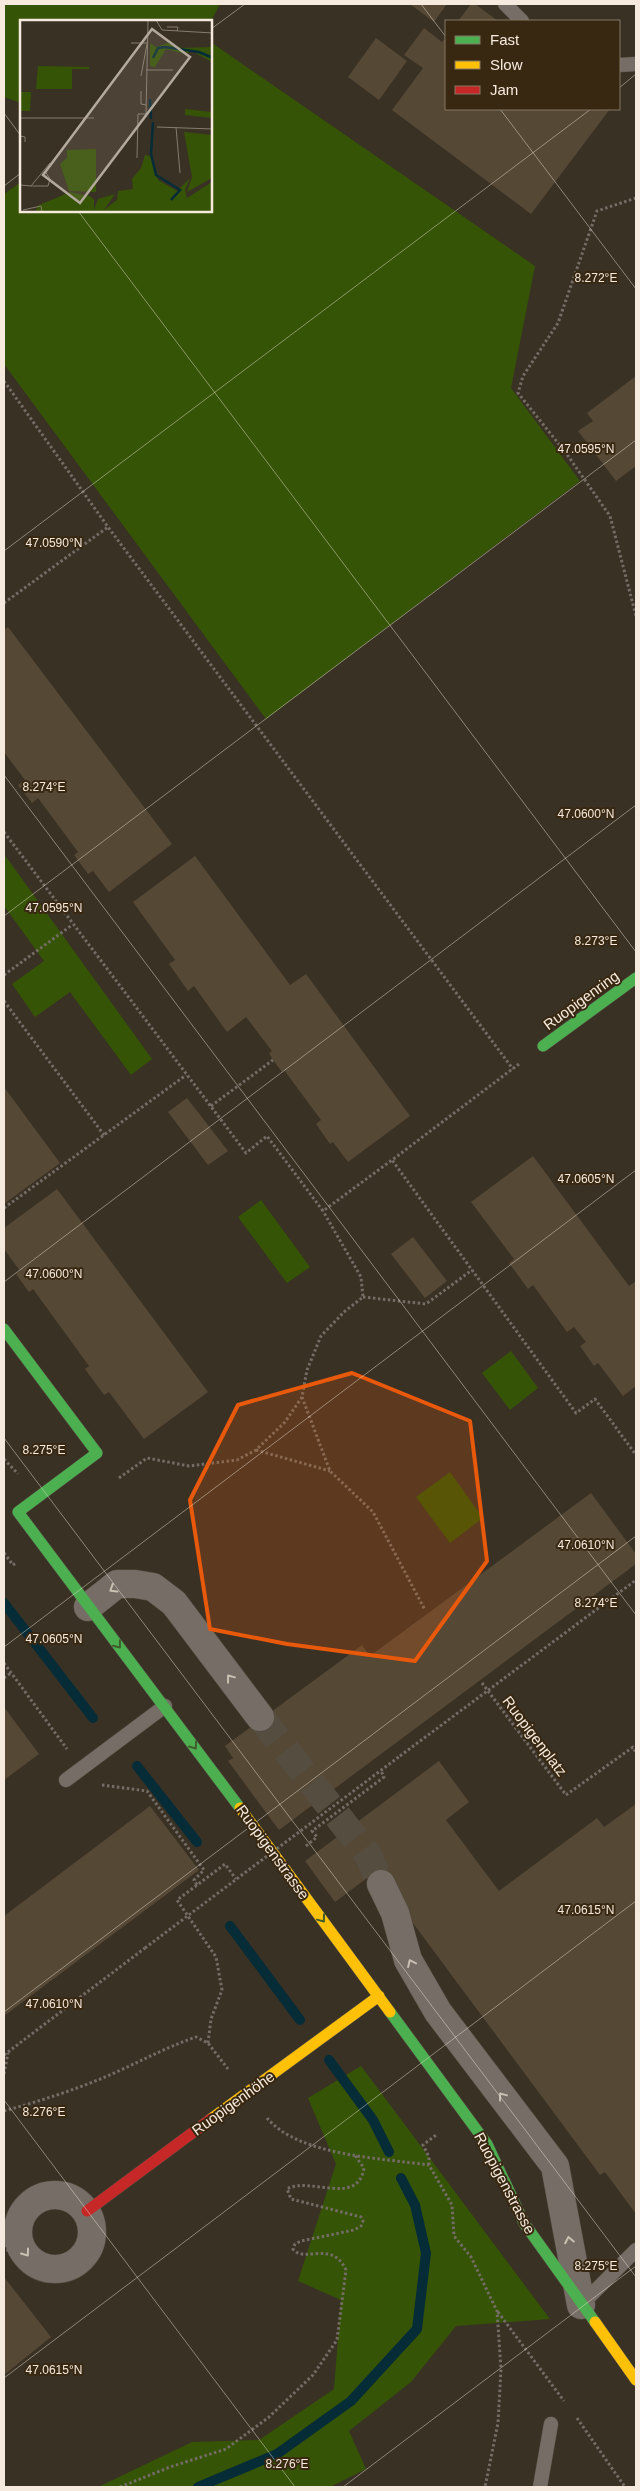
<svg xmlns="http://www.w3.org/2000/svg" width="640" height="2491" font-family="Helvetica,sans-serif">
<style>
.green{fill:#355405}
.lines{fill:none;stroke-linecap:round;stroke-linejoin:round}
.stream{stroke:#052c37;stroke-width:10}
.building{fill:#554835}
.street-tunnel{stroke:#564d41;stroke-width:28;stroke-dasharray:28 14;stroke-linecap:butt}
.lane-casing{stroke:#574f44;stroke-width:15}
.street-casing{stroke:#574f44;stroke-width:29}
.fast-casing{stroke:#574f44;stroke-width:12}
.slow-casing{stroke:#574f44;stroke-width:12}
.jam-casing{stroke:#574f44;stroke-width:12}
.path{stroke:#746d66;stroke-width:3;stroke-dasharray:2.5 2.5;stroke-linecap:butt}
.lane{stroke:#766e66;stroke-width:14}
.street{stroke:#766e66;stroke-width:28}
.fast{stroke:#4caf50;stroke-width:11}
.slow{stroke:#ffc107;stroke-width:11}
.jam{stroke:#c62828;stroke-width:11}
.path-bridge{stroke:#746d66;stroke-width:3;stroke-dasharray:2.5 2.5;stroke-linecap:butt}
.oneway{stroke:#c9bfb3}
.oneway2{stroke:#405e2b}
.marked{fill:#e8590c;fill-opacity:0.2;stroke:#e8590c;stroke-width:4;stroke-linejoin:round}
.ticks{fill:none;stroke:#f5eadd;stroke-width:1;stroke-opacity:0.45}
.labels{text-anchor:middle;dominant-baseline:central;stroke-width:4;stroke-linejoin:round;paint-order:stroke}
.street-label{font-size:15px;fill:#f5eadd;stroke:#382812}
.inset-river{fill:none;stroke:#052c37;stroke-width:2.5}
.inset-road{fill:none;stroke:#857b6f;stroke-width:1}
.view{fill:#b4a99d;fill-opacity:0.15;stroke:#b4a99d;stroke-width:2.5}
.inset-edge{fill:none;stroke:#f5eadd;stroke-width:2.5}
.ticks-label{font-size:12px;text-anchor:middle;fill:#f5eadd;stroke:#382812;stroke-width:4;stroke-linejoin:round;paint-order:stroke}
</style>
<rect width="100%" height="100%" fill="#3a3125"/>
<!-- green -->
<path class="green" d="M4,4H220L211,21H21V103L4,97Z
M212,43L535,266L511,388L580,481L266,719L4,364V194L21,182V211H211Z
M4,854L152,1059L131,1075L70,992L35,1017L12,984L44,961L4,906Z
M261,1200L310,1267L287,1283L238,1217Z
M511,1351L538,1388L510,1410L482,1373Z
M450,1472L483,1518L450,1543L416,1497Z
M361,2066L550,2319L456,2326L411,2382L349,2431L366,2469L330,2487H98L192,2442L259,2440L334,2389L341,2300L298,2281L336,2164L308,2098Z"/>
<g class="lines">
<!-- stream -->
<path class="stream" d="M4,1603L93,1718
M137,1766L197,1842
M230,1926L300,2020
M329,2060L373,2120L389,2152
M198,2487L277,2454L351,2401L417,2329L426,2253L415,2205L401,2178"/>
</g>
<!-- building -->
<path class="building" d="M410,4H447L434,22Z
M471,4H475L498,21H458Z
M424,28L442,42L446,37V109H610L531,214L392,110L423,68L404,55Z
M376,38L407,61L379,100L348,77Z
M636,376V466L616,481L578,431L593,421L587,413Z
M8,627L172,844L109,892L93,871L88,874L74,855L78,852L38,798L32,803L18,785L25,780L4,752V630Z
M195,856L290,985L306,974L410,1116L348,1162L333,1142L330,1144L316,1124L321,1120L284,1070L282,1072L273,1060L269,1053L272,1051L246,1017L227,1032L194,986L188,991L169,964L175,960L133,902Z
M4,1087L60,1163L4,1204Z
M187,1098L228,1151L208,1165L168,1112Z
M533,1156L629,1286L636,1281V1386L623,1396L598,1363L594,1366L580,1346L586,1342L574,1327L567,1332L533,1285L528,1289L509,1263L514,1259L471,1202Z
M57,1189L208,1392L144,1439L109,1392L104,1395L85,1369L89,1366L33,1289L29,1292L16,1274L20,1271L4,1249V1228Z
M413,1237L447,1281L425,1298L391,1254Z
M591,1493L636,1554V1564L279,1830L228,1761L233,1758L225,1746L362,1645L370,1656Z
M4,1707L39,1754L4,1780Z
M439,1761L469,1802L446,1820L499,1891L597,1818L604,1827L636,1804V2214L605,2172L600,2175L375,1872L335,1902L305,1861Z
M150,1806L199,1870L4,2016V1916Z
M4,2277L51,2337L4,2375Z"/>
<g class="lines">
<!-- street-tunnel -->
<path class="street-tunnel" d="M260,1717L368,1855L381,1884"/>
<defs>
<path id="lane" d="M505,4L522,21
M619,65L636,64
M66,1780L165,1706
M581,2305L636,2250
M540,2487L551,2424"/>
<path id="street" d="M88,1607L117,1584H135L153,1587L174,1603L260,1717
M381,1884L395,1913L408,1960L438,2012L555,2166L581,2305
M18 2232a37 37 0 1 1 74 0a37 37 0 1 1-74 0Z"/>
<path id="fast" d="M543,1046L636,978
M4,1329L97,1453L18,1512L240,1808
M390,2012L487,2144L524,2223L595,2322"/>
<path id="slow" d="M240,1808L390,2012
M211,2119L379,1996
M595,2322L636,2380"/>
<path id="jam" d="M87,2211L211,2119"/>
</defs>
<!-- lane casing -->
<use href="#lane" class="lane-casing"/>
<!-- street casing -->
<use href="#street" class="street-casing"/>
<!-- fast casing -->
<use href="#fast" class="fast-casing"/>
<!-- slow casing -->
<use href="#slow" class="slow-casing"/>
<!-- jam casing -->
<use href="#jam" class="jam-casing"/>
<!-- path -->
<path class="path" d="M636,198L597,211L558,323L523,376L518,393L566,453L610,516L636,616
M4,381L108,527L513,1069
M4,603L108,527
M4,832L246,1153L267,1136L323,1211L392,1160
M4,975L72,925
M4,1001L104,1135
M519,1064L392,1160L576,1413L595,1399L636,1455
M211,1106L273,1060
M4,1208L186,1075
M363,1297L426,1304L472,1270
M302,1397L330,1471L373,1512L425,1610
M256,1450L330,1471
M4,1459L18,1474
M119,1478L147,1458L189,1466L237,1460L256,1450L285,1422L302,1397L307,1370L321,1336L344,1312L363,1297L361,1277L323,1211
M4,1553L13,1565L17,1562
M4,1663L67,1749
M4,1678L11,1673
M482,1683L566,1795L633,1747L636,1753
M400,1756L636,1580
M102,1785L147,1791L204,1870L194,1880L197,1885
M306,1846L317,1837L312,1831L384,1777L381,1771
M208,2043L211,2019L222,1990L216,1957L177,1900L225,1864L236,1879
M4,2055L145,1948
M4,2074L8,2053
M4,2111C40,2101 78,2089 112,2074C141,2061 167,2047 196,2037L208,2043L228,2069
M267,2118C299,2156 381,2158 429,2165L452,2205L454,2236L471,2257L497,2311L501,2369L498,2423L485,2487
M429,2165V2157L423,2145L436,2135
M4,2245L16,2262L25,2255
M498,2312L564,2401
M577,2418L625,2487
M120,2487L170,2467L226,2449L269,2417L313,2375L337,2340L346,2270C332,2239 304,2264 293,2249L295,2244L301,2241L354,2230L361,2226L363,2221L361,2217L291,2199L287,2189C309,2176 358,2207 364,2168L354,2154"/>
<!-- lane -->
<use href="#lane" class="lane"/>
<!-- street -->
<use href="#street" class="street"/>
<!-- fast -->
<use href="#fast" class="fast"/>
<!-- slow -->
<use href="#slow" class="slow"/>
<!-- jam -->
<use href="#jam" class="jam"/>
<!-- path-bridge -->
<path class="path-bridge" d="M145,1948L400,1756"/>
</g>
<!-- one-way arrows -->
<defs><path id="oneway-chevron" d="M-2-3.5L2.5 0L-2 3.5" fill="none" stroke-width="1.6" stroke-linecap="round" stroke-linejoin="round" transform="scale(1.25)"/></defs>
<g class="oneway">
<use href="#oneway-chevron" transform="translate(113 1589) rotate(148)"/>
<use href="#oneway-chevron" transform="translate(230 1678) rotate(-127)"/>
<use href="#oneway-chevron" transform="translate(411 1963) rotate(-115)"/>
<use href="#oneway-chevron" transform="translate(502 2096) rotate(-127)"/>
<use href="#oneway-chevron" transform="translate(569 2240) rotate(-101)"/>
<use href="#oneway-chevron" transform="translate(26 2253) rotate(54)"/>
</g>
<g class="oneway2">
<use href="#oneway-chevron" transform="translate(118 1645) rotate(52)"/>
<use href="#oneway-chevron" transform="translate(194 1746) rotate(54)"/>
<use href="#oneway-chevron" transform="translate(322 1919) rotate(53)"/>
</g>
<!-- marked area -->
<path class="marked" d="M352,1373L470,1421L487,1561L415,1661L287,1644L210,1629L190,1500L238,1405Z"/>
<!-- ticks -->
<path class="ticks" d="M421,4L446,37M211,29L245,4M619,88L636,74M500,109L636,289M4,113L21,136M4,186L21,173M78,211L636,952M4,551L591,109M4,775L636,1615M4,916L636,440M4,1282L636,805M4,1438L636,2277M4,1647L636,1170M4,2012L636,1536M4,2100L295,2487M4,2378L636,1901M343,2487L636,2266"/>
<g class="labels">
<!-- street labels -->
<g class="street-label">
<text transform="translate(581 1000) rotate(-36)">Ruopigenring</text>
<text transform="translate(535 1736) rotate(53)">Ruopigenplatz</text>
<text transform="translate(273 1852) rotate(54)">Ruopigenstrasse</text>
<text transform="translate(233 2103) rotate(-36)">Ruopigenhöhe</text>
<text transform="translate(505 2183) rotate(62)">Ruopigenstrasse</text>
</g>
</g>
<!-- overview -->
<g transform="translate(20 20)">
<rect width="192" height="192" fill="#3a3125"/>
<path d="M130,23L136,27L148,23L162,28L192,27L190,34L192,42L172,31L165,34L146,29L135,47L130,46ZM18,46L69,47V49H52V69H16ZM0,72H11L10,91H0ZM165,89L192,92V98L165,95ZM164,112L193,115L192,158L167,172L172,157ZM76,129V172L49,171L40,144L47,138V130ZM125,135L130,136L138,160L157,171L170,158L165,170L167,178L192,162V192H16L17,186L50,172L70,176L74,180V190L78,179L95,174L84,190L97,180L98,171L113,169L112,159L121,148Z" fill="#355405"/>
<path class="inset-river" d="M133,38L138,28L145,27L179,32L193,38M130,79L131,99M133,102L131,134L136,155L160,170L151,180"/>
<path class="inset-road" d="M136,0L142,10L193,13M147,7H158L157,11M111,23H128M126,50H153M121,56L127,24M121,71V84L126,85M0,98H74M137,107L193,109M156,107L160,153M0,126V116L5,117V122M117,138L118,94H126L128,0M0,165L11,166L30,143M11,166H28L30,159L25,151M3,190L21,186L22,192"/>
<path class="view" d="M132,9L170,37L60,183L23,155Z"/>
<rect width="192" height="192" class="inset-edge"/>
</g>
<g class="ticks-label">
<text x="596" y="282">8.272°E</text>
<text x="586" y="453">47.0595°N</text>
<text x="54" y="547">47.0590°N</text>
<text x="44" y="791">8.274°E</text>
<text x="586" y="818">47.0600°N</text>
<text x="54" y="912">47.0595°N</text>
<text x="596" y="945">8.273°E</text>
<text x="586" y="1183">47.0605°N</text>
<text x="54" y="1278">47.0600°N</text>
<text x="44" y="1454">8.275°E</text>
<text x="586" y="1549">47.0610°N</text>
<text x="596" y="1607">8.274°E</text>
<text x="54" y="1643">47.0605°N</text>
<text x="586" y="1914">47.0615°N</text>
<text x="54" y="2008">47.0610°N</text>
<text x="44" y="2116">8.276°E</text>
<text x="596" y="2270">8.275°E</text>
<text x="54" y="2374">47.0615°N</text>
<text x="287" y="2468">8.276°E</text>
</g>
<!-- border -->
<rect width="640" height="2491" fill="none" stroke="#f5eadd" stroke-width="10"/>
<!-- legend -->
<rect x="445" y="20" width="175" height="90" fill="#382812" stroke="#847663"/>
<rect x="455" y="36" width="25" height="8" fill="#4caf50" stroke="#847663"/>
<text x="490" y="45" font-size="15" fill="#f5eadd">Fast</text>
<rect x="455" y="61" width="25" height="8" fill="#ffc107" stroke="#847663"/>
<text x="490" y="70" font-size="15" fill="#f5eadd">Slow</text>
<rect x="455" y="86" width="25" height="8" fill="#c62828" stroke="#847663"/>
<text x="490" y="95" font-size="15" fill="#f5eadd">Jam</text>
</svg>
